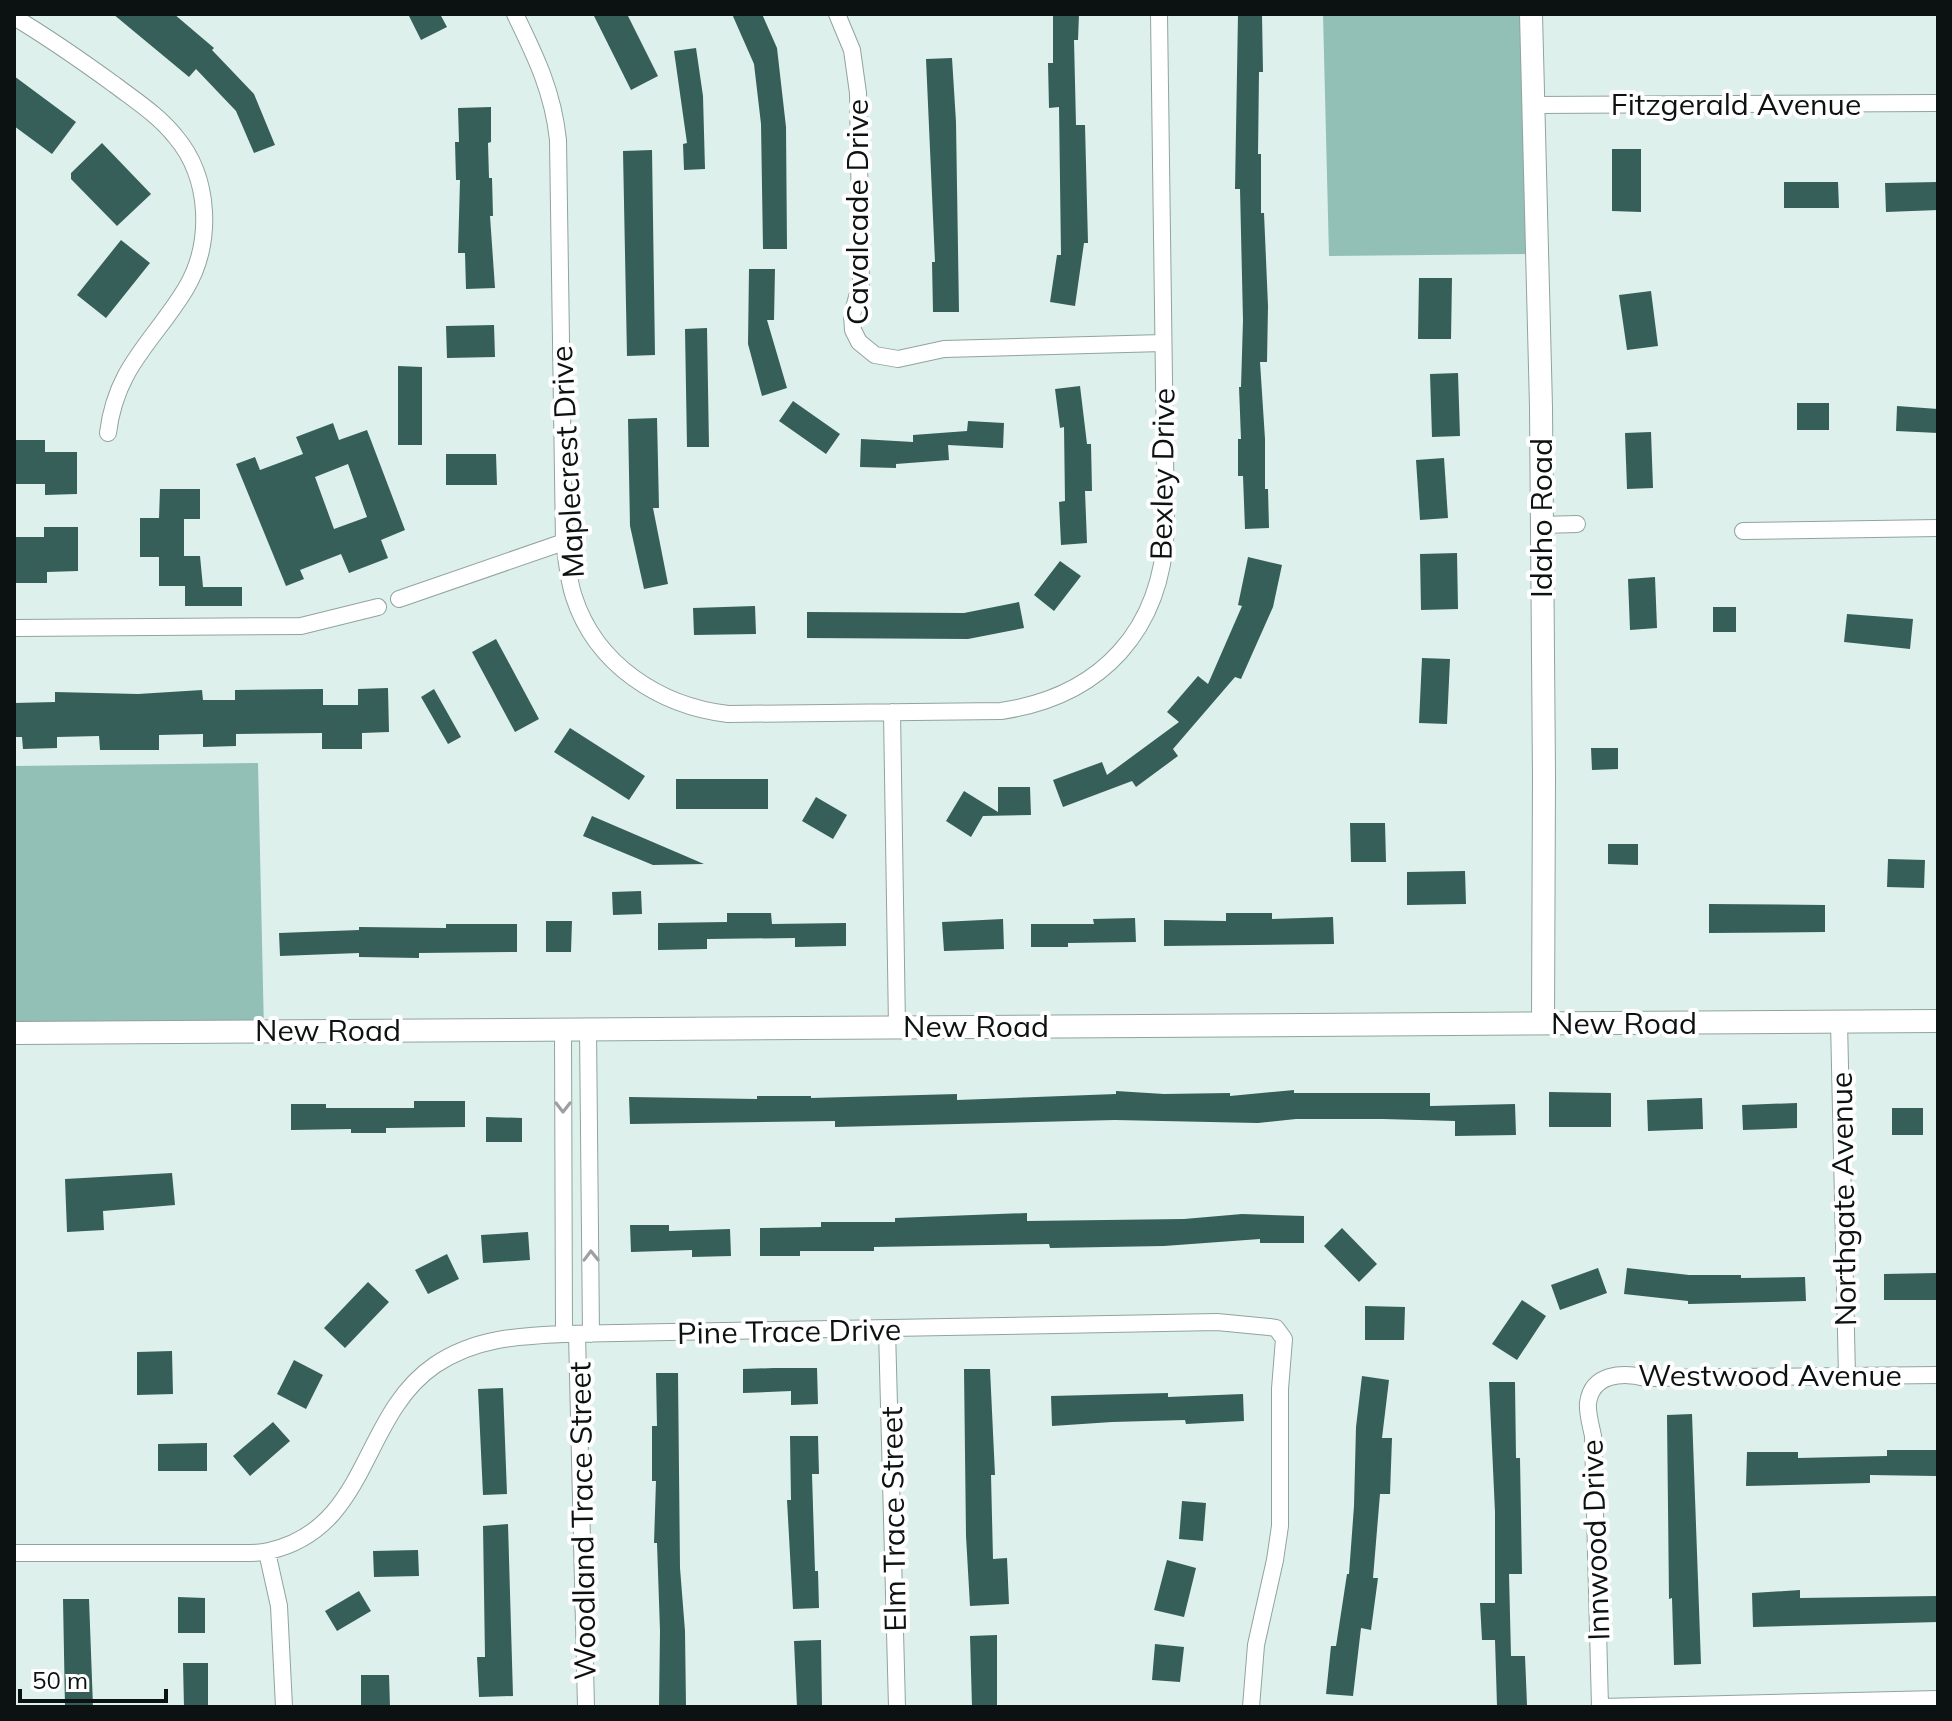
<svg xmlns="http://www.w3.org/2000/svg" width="1952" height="1721" font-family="Mulish,sans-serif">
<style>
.forest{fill:#92bfb6}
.building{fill:#355f58;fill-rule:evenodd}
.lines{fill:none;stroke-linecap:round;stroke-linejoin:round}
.street-casing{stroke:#91a39f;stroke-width:18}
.secondary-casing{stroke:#91a39f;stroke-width:24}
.street{stroke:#fff;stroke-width:16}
.secondary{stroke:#fff;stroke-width:22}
.oneway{stroke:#9ea0a0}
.labels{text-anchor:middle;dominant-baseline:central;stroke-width:8;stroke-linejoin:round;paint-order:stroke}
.street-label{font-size:30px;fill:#0c1211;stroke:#fff}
</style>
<rect width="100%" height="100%" fill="#ddf0ec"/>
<!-- forest -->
<path class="forest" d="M1323,14H1531L1537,254L1329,256Z
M258,763L264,1031L14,1033V766Z"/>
<!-- building -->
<path class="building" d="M113,14H174L214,48L212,50L254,94L275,145L254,153L236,111L196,69L189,77Z
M408,14H440L447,27L421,40Z
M593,14H627L658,76L631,90Z
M732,14H762L777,48L786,127L787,249H763L761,124L754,64Z
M1053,14H1079L1078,40H1074L1076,125H1085L1088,243H1084L1075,306L1050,302L1057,255H1061L1059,107L1049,108L1048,63H1053Z
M1238,14H1262L1263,72H1259L1258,154H1261V213H1264L1268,306L1267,362H1260L1265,439V489H1268L1269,528L1245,529L1243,476H1238V439H1241L1239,387H1241L1243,320L1240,189H1235Z
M696,48L703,96L705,169L684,170L683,144L687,143L674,51Z
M952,58L956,122L959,312H933L932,262H935L926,59Z
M14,76L76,122L52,154L14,126Z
M491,107V142L488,143L489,178H492L493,216H490L495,288L466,289L465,253H458L460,180H456L455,142H459L458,108Z
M102,143L151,194L117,226L71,179V173Z
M1612,149H1641V212L1612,211Z
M652,150L655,355L627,356L623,151Z
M1784,182H1838L1839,208H1784Z
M1938,182V210L1886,212L1885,183Z
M121,240L150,263L106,318L77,295Z
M749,269H775L774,320H767L787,388L762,396L748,344Z
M1419,278H1452L1451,339H1418Z
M1651,291L1658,346L1627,350L1619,295Z
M494,325L495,357L447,358L446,326Z
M707,328L709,447H687L685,329Z
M398,366L422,367V445H398Z
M1458,373L1460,436L1432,437L1430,374Z
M1080,386L1087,444H1091L1092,491H1085L1087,543L1061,545L1059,502L1065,501L1064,427L1060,428L1055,389Z
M793,401L840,434L826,454L779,421Z
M1797,403H1829V430H1797Z
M1897,406L1938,409V433L1896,431Z
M657,418L659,508H653L668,584L644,589L630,526L628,419Z
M968,421L1004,423L1003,448L948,445L949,460L896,464V468L860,467L861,439L913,442V435L967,431Z
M333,423L339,440L367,430L405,530L381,540L388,558L349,573L341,554L300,570L304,579L286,586L236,464L255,457L260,470L303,454L296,437ZM348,464L367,517L334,529L315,477Z
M1651,432L1653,488L1627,489L1625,433Z
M14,440H45V452H77V494L45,495V484H14Z
M446,454H496L497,485H446Z
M1444,458L1448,518L1420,520L1416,460Z
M160,489H200V519H184V556H200L203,587H242V606H185V586H159V557H140V518H159Z
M44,527H78V571L47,572V583H14V537H44Z
M1457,553L1458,609L1421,610L1420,554Z
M1248,557L1282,565L1273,607L1241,679L1235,677L1173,749L1178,756L1136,787L1132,781L1063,807L1053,780L1102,762L1107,775L1179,722L1167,712L1198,676L1208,684L1242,606L1238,605Z
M1060,561L1081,576L1054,611L1034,595Z
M1655,577L1657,628L1630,630L1628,579Z
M1019,602L1024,628L968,639L807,638V612L964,613Z
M755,606L756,634L694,635L693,608Z
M1713,607H1736V632H1713Z
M1847,614L1913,619L1910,649L1844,642Z
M496,639L539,719L515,732L472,652Z
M1422,658L1450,659L1447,724L1419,723Z
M388,688L389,732L362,733V749H322V733L236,734V746L203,747V734L159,735V750H100L99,736L57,737V748L23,749L22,737H14V703L55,702V692L138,694L202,690L203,700H235V690L323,689V705H358V689Z
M434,689L461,737L448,744L421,697Z
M570,728L645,776L629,800L554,752Z
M1591,748H1618V769L1592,770Z
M676,779H768V809H676Z
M998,787H1030L1031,815L983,816L971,837L946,821L964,791L998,812Z
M816,797L847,815L833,839L802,821Z
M592,816L704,864L653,865L583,836Z
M1350,823H1385L1386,862H1351Z
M1608,844H1638V865L1608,864Z
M1888,859L1925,860L1924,888L1887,887Z
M1465,871L1466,904L1407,905V872Z
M641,891L642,914L613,915L612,892Z
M1709,904L1825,905V932L1709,933Z
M727,913H771L772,924L846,923V946L795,947V938L707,939V949L658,950V923L727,922Z
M1226,913H1272V919L1333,917L1334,944L1164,946V920L1226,921Z
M1135,918L1136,942L1068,943V947H1031V924H1094L1093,919Z
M1003,919L1004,949L944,951L942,922Z
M546,921H572L571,952H546Z
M446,924H517V952L419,953V958L359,957V953L280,956L279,933L359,930V927L446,928Z
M1294,1090V1093H1430V1106L1515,1104L1516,1135L1455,1136V1121L1383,1119H1296L1258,1123L1115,1120L835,1127V1121L630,1124L629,1097L757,1099V1096H811V1098L957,1094V1100L1116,1094V1091L1164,1094L1230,1093V1096Z
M1549,1092L1611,1093V1127H1549Z
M1702,1098L1703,1129L1648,1131L1647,1100Z
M414,1101H465V1127L386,1128V1133H351V1129L291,1130V1104H326V1108H414Z
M1797,1103V1128L1743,1130L1742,1105Z
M1892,1108H1923V1135H1892Z
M486,1117L522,1118V1142H486Z
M172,1173L175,1205L103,1211L104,1230L67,1232L65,1179Z
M1027,1213V1221L1184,1219L1242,1214L1304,1216V1243H1260V1239L1164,1246L1050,1248L1049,1244L874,1247V1251H800V1256H760V1228L821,1227V1222H895V1218Z
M630,1225H669V1231L730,1229L731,1256L692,1257V1250L631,1252Z
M1342,1228L1377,1264L1359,1282L1324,1246Z
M528,1232L530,1260L483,1263L481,1235Z
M447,1254L459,1279L428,1294L415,1270Z
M1598,1268L1607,1293L1560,1310L1551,1285Z
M1627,1268L1689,1275H1741V1278L1805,1277L1806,1301L1688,1304V1301L1624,1294Z
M1937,1273V1300H1884V1274Z
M368,1282L389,1302L345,1348L324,1328Z
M1522,1300L1546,1316L1517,1360L1492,1344Z
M1365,1306L1405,1307L1404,1340H1365Z
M172,1351L173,1394L137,1395V1352Z
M294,1360L323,1375L306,1409L277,1394Z
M774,1368H817L818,1404L791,1405V1391L743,1393V1369Z
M964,1369H990L995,1475H991L993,1559L1007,1558L1009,1604L970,1606L966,1536Z
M656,1373H678L680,1568L685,1631L686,1707H659L660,1631L657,1543H654L656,1481H652V1426H657Z
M1362,1376L1389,1380L1382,1438H1392L1390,1494H1380L1373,1578H1378L1371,1630L1361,1628L1353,1696L1326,1694L1331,1646H1336L1347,1574H1349L1354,1506L1356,1427Z
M1489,1382H1515L1516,1458H1520L1522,1574H1509L1511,1656H1525L1527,1705L1497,1706L1495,1640H1482L1480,1603H1495V1512Z
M503,1388L507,1494L483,1495L478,1389Z
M1168,1393V1397L1243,1394L1244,1421L1186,1424L1185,1420L1112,1422L1052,1426L1051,1396Z
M1692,1414L1701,1664L1674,1665L1672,1598L1669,1599L1667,1415Z
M273,1422L290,1441L250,1476L233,1456Z
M790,1436H818L819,1474H812L815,1571H818L819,1608L793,1609L787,1500H791Z
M207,1443V1471H158V1444Z
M1887,1450H1936V1476L1870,1475V1483L1746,1486L1747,1452H1798V1458L1887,1456Z
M1182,1501L1206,1503L1203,1541L1179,1539Z
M508,1524L513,1696L479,1697L477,1657H485L483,1526Z
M418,1550L419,1576L374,1577L373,1551Z
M1167,1560L1196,1568L1184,1617L1154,1610Z
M1800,1590V1598L1938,1596V1622L1753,1627L1752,1593Z
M359,1591L371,1611L337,1631L325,1611Z
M178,1597L205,1598V1633H178Z
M63,1599H89L93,1707H65Z
M997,1635V1707H972L970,1636Z
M821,1640L822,1707H797L794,1641Z
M1155,1644L1184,1647L1180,1682L1152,1680Z
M183,1663H208V1707H184Z
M361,1675H389L390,1707H361Z"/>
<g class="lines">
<defs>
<path id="street" d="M515,14C536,57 553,92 558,140L564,542C567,560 568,580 574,597C596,665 660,706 728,714L1001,711C1102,696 1162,630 1166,528L1159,14
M837,14L852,50L858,93L861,283L852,315L853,330L859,342L875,355L898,359L944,349L1163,343
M14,17C49,38 82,61 115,85C136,101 158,115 175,136C211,178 213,244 185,290C153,342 116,367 108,433
M1533,105L1938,103
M1541,525L1577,524
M1743,531L1938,528
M399,599L564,542
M14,628L301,626L378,607
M892,712L897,1027
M1839,1022L1847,1376
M563,1029L564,1334
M588,1029L591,1334
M887,1330L897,1707
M577,1334L586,1707
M267,1552L279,1606L284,1707
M14,1553H232C244,1553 257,1554 269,1551C370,1528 360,1416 435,1365C475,1338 518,1336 564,1334L1217,1322L1269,1327L1276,1328L1284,1339L1280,1389V1526L1275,1560L1256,1645L1251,1707
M1600,1707L1593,1436C1591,1426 1587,1413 1588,1403C1592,1373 1623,1372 1646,1378L1938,1375
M1600,1707L1938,1699"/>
<path id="secondary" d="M1531,14L1541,407L1544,777L1543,1023
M14,1033L1938,1021"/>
</defs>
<!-- street casing -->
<use href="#street" class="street-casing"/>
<!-- secondary casing -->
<use href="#secondary" class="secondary-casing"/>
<!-- street -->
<use href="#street" class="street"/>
<!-- secondary -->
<use href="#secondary" class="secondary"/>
</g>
<!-- one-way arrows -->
<defs><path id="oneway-chevron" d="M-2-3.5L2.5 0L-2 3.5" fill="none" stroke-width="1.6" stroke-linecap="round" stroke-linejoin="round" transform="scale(2)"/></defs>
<g class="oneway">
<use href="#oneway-chevron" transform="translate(563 1107) rotate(90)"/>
<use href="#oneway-chevron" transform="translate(591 1256) rotate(-91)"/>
</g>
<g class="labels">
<!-- street labels -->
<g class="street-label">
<text x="1736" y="104">Fitzgerald Avenue</text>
<text transform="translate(857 212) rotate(-90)">Cavalcade Drive</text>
<text transform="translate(567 462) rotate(-93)">Maplecrest Drive</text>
<text transform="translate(1162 474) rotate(-89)">Bexley Drive</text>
<text transform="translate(1541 518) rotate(-90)">Idaho Road</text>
<text x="1624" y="1023">New Road</text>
<text x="976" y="1026">New Road</text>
<text x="328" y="1030">New Road</text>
<text transform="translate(1843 1199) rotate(-91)">Northgate Avenue</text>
<text transform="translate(789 1331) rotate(-1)">Pine Trace Drive</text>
<text x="1770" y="1375">Westwood Avenue</text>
<text transform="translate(893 1519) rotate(-91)">Elm Trace Street</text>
<text transform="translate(582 1521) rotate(-91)">Woodland Trace Street</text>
<text transform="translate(1595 1540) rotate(-92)">Innwood Drive</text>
</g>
</g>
<!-- border -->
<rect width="1952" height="1721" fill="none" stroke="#0c1211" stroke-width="32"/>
<!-- scale -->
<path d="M20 1689v12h146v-12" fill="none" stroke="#0c1211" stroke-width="4"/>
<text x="32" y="1689" font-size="24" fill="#0c1211" stroke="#ffffff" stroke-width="6" paint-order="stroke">50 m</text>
</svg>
